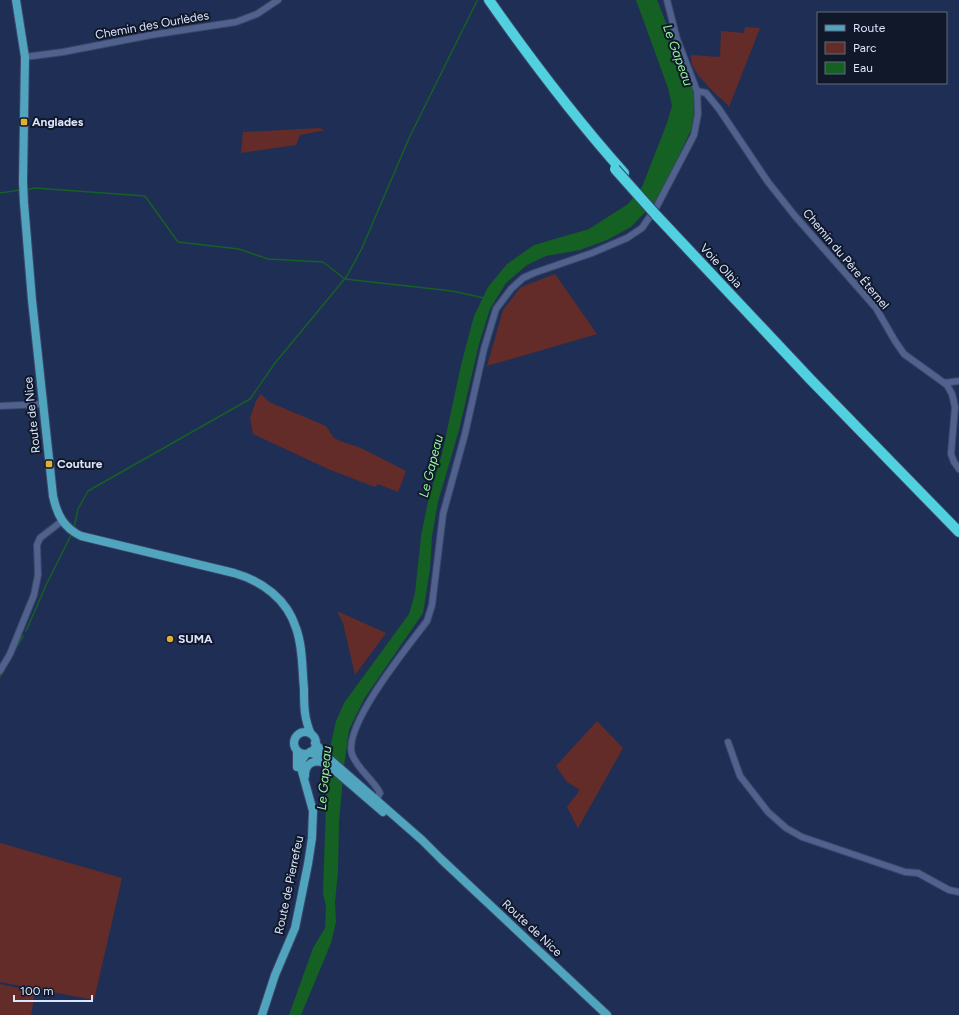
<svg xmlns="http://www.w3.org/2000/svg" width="959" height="1015" font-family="Figtree,sans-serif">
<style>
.green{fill:#642c28}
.water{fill:#146123}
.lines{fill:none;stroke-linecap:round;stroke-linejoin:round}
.stream{stroke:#146123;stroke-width:1.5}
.minor-casing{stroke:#3a4768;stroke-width:8}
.major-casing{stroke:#3a4768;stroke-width:10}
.highway-casing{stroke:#3a4768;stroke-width:12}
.minor{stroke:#4f618c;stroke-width:6}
.major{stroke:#50a4be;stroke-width:8}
.highway{stroke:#51d1df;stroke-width:10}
.highway-bridge-casing{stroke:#3a4768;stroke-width:12;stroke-linecap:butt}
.highway-bridge{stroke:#51d1df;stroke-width:10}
.poi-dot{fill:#e0b034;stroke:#101829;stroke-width:1.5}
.labels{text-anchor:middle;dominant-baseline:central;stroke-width:4;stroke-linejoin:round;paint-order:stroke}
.street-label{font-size:12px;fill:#dae5fe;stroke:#101829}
.poi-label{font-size:12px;font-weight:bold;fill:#dae5fe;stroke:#101829;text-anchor:start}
.water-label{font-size:13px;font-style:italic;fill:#96f69e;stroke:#101829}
</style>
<rect width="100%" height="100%" fill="#1f2e55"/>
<!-- green -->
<path class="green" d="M745,27L760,28L729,107C725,101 722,100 718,96C708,86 689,69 691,55L720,57L721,31L744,33Z
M320,128L325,132L321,131L300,135L296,145L241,153L243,132Z
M555,274L597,334L487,366L503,310L521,287Z
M261,394L269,402L326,426L334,438L343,442L361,448L406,471L398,492L378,484L375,487L328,469L253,434L250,418L256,401Z
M337,611L386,633L355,675L343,623Z
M597,721L623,748L578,828L567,807L580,790L567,782L556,766Z
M0,843L122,878L94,1000L0,982Z
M0,984L35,992L31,1015H0Z"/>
<!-- water -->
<path class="water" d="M636,0H657L670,33L693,86L694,113L691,130L672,170L655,202L631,227L607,240L580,250L546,256L527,265L506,283L490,309L479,344L459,430L438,502L432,536L430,569L423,613L364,699L349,730L344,766L339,822L338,872L335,902L336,922L331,943L301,1015H289L313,948L325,928L326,907L323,893L327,774L329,752L336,721L344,703L409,614L415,593L421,536L429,497L442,454L461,365L474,316L488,287L507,264L534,245L589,229L628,204L642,187L667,123L672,106L668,88Z"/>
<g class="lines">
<!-- stream -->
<path class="stream" d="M29,189L35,188L145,196L178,242L239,249L268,259L323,262L345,279L452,291L484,298
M0,193L20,190
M74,527L78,509L88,491L250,399L275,363L347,276L362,248L410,136L477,1
M26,631L47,583L71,535
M14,651L23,636
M0,677L4,670"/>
<defs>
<path id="minor" d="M25,57L63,52L151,35L236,22L257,14L278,0
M697,91L706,93L719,109L768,182L795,216L876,308L895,341L904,354L947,385L952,394L955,407L951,454L954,462L959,469
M944,383L959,381
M0,406L43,404
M0,671L10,654L34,595L38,575L37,545L40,538L62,521
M728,742L740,776L768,812L786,828L802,837L905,872L918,873L949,890L959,892
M375,802L380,793C373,779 357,769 352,754C343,725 409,645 427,621L432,605L443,514L465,434L484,349L496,309L511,289L523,278L534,273L592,253L627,238L642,228L657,206L694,135L698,114L697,91L677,39L667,0"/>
<path id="major" d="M16,0L25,57L23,182L24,203L32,300L53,496C57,515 64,528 81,536L234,573C262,581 287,599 296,628C303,647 302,669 304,689C304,705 304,719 311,734
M294 743a11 11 0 1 1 22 0a11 11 0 1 1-22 0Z
M315,743L326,756L422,840L441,859L607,1015
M310,752L318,756L383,812
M297,767V751
M305,776C305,763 314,759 325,763
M262,1015L275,975L295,928L308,864L312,838L313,811L301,768L302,760L306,754"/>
<path id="highway" d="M489,0C531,60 576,119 624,173
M656,215L811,380L959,532"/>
</defs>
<!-- minor casing -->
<use href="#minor" class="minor-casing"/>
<!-- major casing -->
<use href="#major" class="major-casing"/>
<!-- highway casing -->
<use href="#highway" class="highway-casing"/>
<!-- minor -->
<use href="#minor" class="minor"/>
<!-- major -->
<use href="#major" class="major"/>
<!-- highway -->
<use href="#highway" class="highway"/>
<defs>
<path id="highway-bridge" d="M615,169L656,215"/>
</defs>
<!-- highway-bridge casing -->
<use href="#highway-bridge" class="highway-bridge-casing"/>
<!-- highway-bridge -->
<use href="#highway-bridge" class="highway-bridge"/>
</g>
<!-- markers -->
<g class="poi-dot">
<rect x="20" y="118" width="8" height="8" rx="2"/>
<rect x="45" y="460" width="8" height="8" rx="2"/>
<circle cx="170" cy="639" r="4"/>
</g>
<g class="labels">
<!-- street labels -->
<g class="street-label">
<text transform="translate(152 25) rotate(-10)">Chemin des Ourlèdes</text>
<text transform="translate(846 259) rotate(50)">Chemin du Père Éternel</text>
<text transform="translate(721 266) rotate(47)">Voie Olbia</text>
<text transform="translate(32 415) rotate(-96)">Route de Nice</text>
<text transform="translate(289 885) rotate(-78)">Route de Pierrefeu</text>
<text transform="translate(532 928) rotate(43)">Route de Nice</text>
</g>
<!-- poi labels -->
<g class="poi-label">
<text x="32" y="122">Anglades</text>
<text x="57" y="464">Couture</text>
<text x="178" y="639">SUMA</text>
</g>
<!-- water labels -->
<g class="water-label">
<text transform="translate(678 55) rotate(70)">Le Gapeau</text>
<text transform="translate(431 466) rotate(-76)">Le Gapeau</text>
<text transform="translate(324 778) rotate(-85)">Le Gapeau</text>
</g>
</g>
<!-- legend -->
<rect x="817" y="12" width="130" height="72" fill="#101829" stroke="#616a7e"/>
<rect x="825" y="25" width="20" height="6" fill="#50a4be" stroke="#616a7e"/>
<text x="853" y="32" font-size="12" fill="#dae5fe">Route</text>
<rect x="825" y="42" width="20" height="12" fill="#642c28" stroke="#616a7e"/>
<text x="853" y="52" font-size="12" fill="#dae5fe">Parc</text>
<rect x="825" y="62" width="20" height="12" fill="#146123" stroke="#616a7e"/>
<text x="853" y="72" font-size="12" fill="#dae5fe">Eau</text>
<!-- scale -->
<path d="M14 995v6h78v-6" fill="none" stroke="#dae5fe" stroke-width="2"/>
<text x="20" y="995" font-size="12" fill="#dae5fe" stroke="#101829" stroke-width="3" paint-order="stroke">100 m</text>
</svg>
